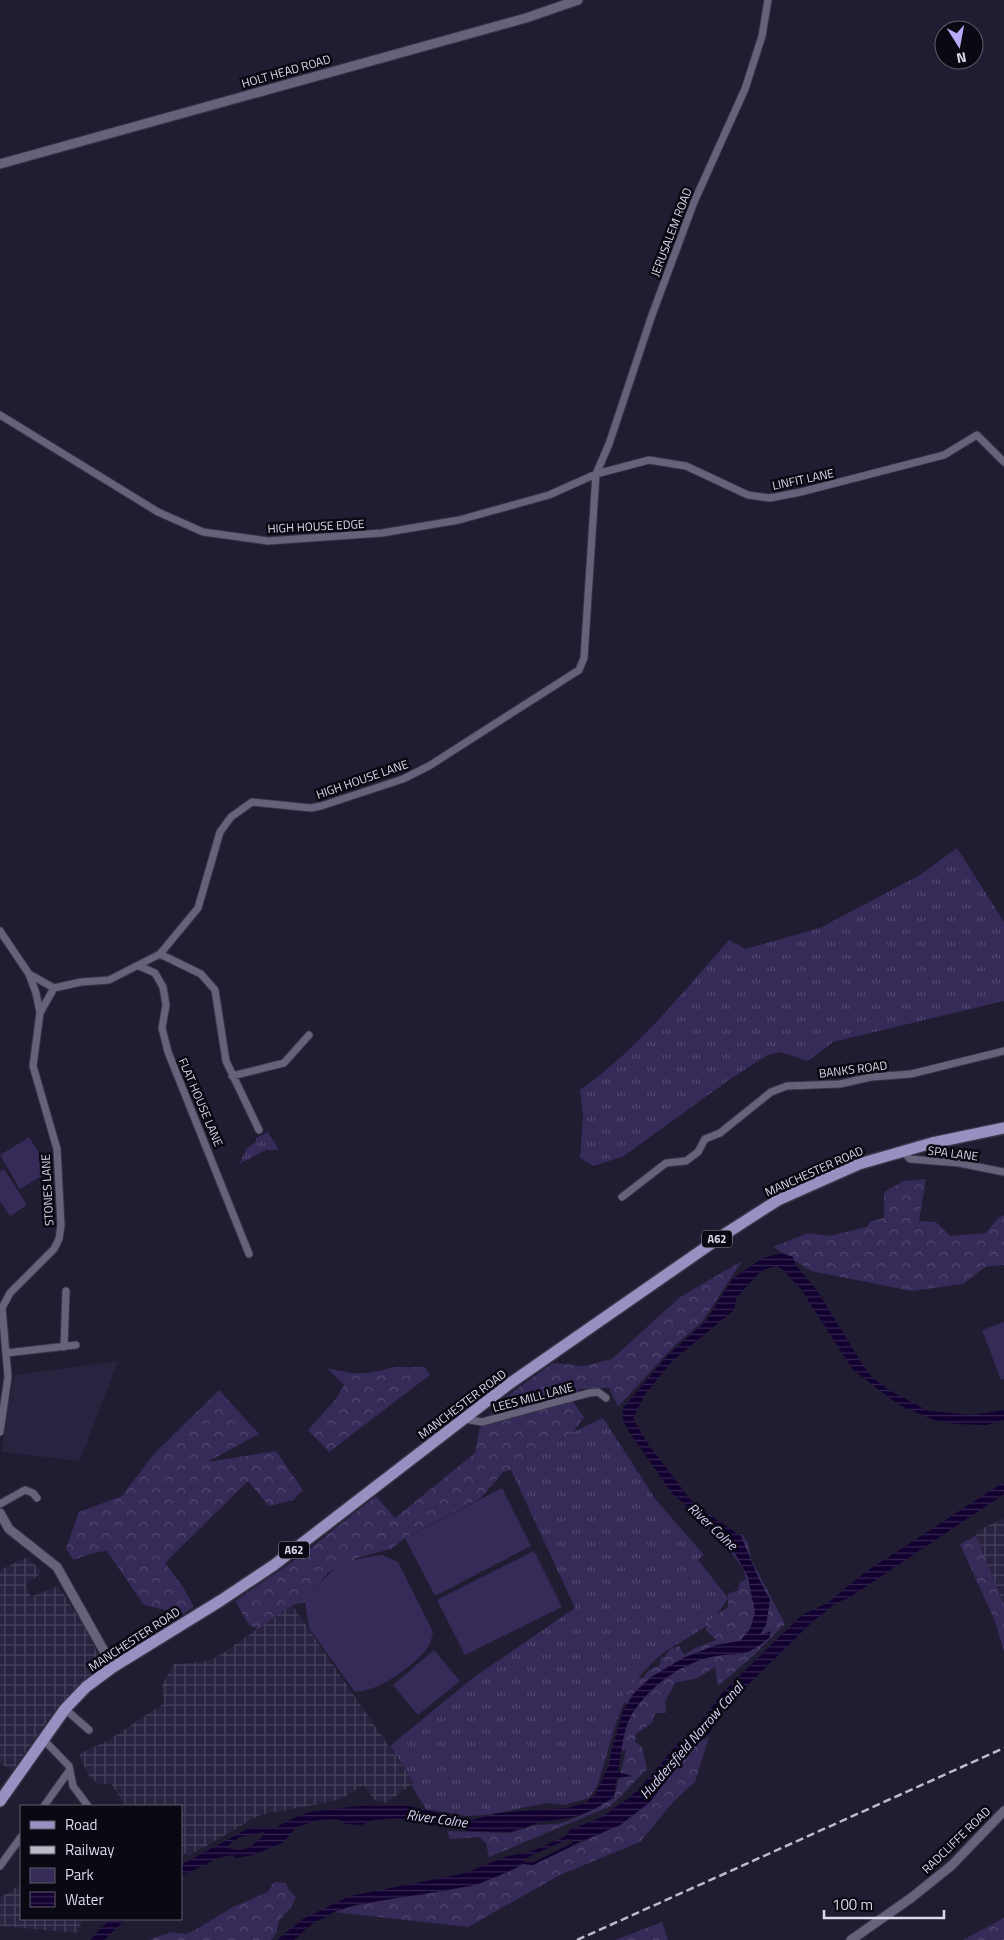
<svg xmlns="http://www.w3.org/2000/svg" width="1004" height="1940" font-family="'Titillium Web',sans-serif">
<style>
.built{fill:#292340}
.industrial{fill:url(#industrial-grid)}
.grass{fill:url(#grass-tufts)}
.forest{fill:url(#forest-crowns)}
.green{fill:#352a58}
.water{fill:url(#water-rules);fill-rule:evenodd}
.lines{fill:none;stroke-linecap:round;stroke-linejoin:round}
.stream{stroke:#110030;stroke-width:2.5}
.minor-casing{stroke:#383547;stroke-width:9}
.tertiary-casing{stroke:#383547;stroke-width:11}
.primary-casing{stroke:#383547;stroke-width:14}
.minor{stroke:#66627c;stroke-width:7}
.tertiary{stroke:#66627c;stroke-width:9}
.primary{stroke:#9990c2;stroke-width:11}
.rail{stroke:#bcbacb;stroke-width:2.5;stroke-dasharray:8 4;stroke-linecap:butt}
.labels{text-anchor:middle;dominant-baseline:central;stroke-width:5;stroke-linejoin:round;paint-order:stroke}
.shield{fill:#0a0812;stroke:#9d9ba9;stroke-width:1}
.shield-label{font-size:11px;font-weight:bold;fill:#dcdaea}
.street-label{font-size:12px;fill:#dcdaea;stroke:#0a0812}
.water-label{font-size:14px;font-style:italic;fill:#d7d1f5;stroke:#0a0812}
</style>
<defs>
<pattern id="industrial-grid" width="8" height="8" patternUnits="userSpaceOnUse" patternTransform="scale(1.25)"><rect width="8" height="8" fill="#292340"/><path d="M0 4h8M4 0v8" fill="none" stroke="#47425c"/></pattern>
<pattern id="grass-tufts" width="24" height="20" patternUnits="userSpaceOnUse" patternTransform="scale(1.25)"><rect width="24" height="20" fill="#352a58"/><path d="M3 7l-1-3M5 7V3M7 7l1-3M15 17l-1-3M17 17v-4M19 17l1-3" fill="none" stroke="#524870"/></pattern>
<pattern id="forest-crowns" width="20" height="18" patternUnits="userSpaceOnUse" patternTransform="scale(1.25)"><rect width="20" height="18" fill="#352a58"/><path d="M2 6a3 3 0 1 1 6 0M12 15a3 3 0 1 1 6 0" fill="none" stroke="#524870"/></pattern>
<pattern id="water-rules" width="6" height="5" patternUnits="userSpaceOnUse" patternTransform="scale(1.25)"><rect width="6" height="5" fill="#110030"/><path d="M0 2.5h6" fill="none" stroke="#33254e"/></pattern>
</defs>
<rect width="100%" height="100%" fill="#201c32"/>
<!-- built -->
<path class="built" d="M118,1361L80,1461L1,1452L14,1375Z"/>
<!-- industrial -->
<path class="industrial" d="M1004,1518V1605L976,1536L977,1531Z
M27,1557L42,1572L26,1585L31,1597L58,1586L85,1627L103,1664L55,1710L12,1771L0,1763V1570Z
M292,1605L414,1783L386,1803L374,1800L364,1785L339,1800L260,1815L190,1855L181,1853V1806H126L111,1784H98L89,1776L79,1754L109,1740L164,1703L162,1685L174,1664L202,1662L217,1657Z
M18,1886L21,1887V1919H82L78,1933L0,1926V1898Z"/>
<!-- grass -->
<path class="grass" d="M957,848L1004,922V1001L833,1042L808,1061L780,1052L768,1055L733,1077L624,1156L594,1166L580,1158L583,1115L580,1090C637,1050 683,992 729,940L745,949L820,928L920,875Z
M268,1132L279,1150H266L239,1164L247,1148L256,1142V1138Z
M603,1418L656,1500L704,1555L698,1560L728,1598C722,1606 717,1617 710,1623C692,1638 670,1645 653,1662C617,1695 613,1742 597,1786L589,1798L564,1805L547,1803L487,1815L467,1816L426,1809L411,1785L414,1783L390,1746L474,1677L575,1608L511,1470L573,1432Z"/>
<!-- forest -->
<path class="forest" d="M926,1179L919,1221L936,1222L950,1236L986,1233L998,1218L1004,1215V1265L985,1267L963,1284L912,1291L811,1271L773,1247L808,1233L829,1236L867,1227L871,1221L884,1218V1192L903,1181Z
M742,1261L702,1322L673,1347L618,1407L609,1388L580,1389L573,1402L584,1417L573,1432L511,1470L503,1472L481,1498L405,1538L391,1549L357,1558L328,1573L305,1602L292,1605L258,1629L249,1625L235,1601L298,1558L376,1496L395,1518L475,1453L479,1430L499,1402L553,1363L584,1366L612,1359L680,1297Z
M394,1367H425L430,1375L329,1452L308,1430L336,1399L344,1385L327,1368C354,1375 368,1375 394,1367Z
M219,1390L259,1434L207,1462L276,1451L303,1490L293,1500L269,1506L248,1481L165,1563L183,1587L194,1607L183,1614L144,1605L107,1551L97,1552L73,1560L66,1548L79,1512L122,1496L153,1455Z
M742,1534L748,1543L751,1559L785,1624L752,1657L718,1686L715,1667L698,1678L675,1683L665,1702L666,1713H655L652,1723L636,1734L635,1742L642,1747L647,1769L611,1806L489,1857L486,1843L479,1837L450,1839L447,1831L509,1833L536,1825L558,1824L578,1817L614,1798L626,1751L620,1749L631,1707L623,1701L624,1693L632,1686L635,1679L643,1678L649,1670L660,1665L661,1657H665C668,1649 672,1648 679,1646L684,1655L695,1648L716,1640L706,1630L705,1623L728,1607V1594L738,1590L740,1582L746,1579L743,1568L722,1541Z
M976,1536L1004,1605V1651L994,1619L960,1544Z
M709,1737L695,1782L675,1800L640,1842L560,1875L468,1927L334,1912C395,1891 468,1899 524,1863L533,1864L620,1825L650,1802L686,1755L688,1747Z
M274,1882L286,1883L289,1890L296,1897L291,1907L278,1922L277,1932L271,1940H149L171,1932L186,1934L195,1930L233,1907L268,1892Z
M1004,1918V1940H963Z
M662,1922L668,1940H615Z"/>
<!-- green -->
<path class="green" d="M29,1137L50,1171L20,1189L0,1155Z
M4,1169L27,1205L10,1216L0,1201V1171Z
M1004,1322V1379L1001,1380L982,1330Z
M502,1488L531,1546L435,1596L405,1538Z
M534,1551L562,1607L465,1655L437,1600Z
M382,1555L398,1562L433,1632C432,1636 431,1643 428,1647C417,1664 374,1695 354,1691L309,1628L305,1602C331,1569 339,1560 382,1555Z
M434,1650L460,1681L418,1715L393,1685Z"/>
<!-- water -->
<path class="water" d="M782,1253L793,1257L795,1264L818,1292L861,1362L872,1377L889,1390L928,1411L973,1415L1004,1410V1420L986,1425L956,1424L934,1420L899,1405L853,1370L801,1289L782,1269L776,1266L763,1270L754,1278L737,1297L734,1310L671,1362L644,1396L633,1419L648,1444L689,1498L702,1510L741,1536L758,1577L770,1600L766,1625L759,1636L771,1631L770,1637C744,1660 741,1651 711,1657C679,1664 643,1691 629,1720C622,1735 621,1757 618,1772L632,1776L617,1778L613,1798L593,1810L570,1818L541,1822L511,1832L471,1831L397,1818L374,1820L361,1825L346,1824L337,1819L319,1820L296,1827L284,1842L275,1846L253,1855L235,1858L234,1855L221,1857L181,1876V1865L249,1828L277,1827L289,1820L309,1812L359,1806H408L471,1820L499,1813L567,1808L585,1803L595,1795L609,1765L611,1752L623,1711L634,1693L651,1677L683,1658L716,1645L740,1641L750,1629L755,1613L748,1577L736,1555L726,1542L671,1492L630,1433L623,1421V1408L667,1356L706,1321L733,1278L763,1258ZM264,1832L265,1834C253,1846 243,1855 226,1847L240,1837Z
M1004,1482V1494L847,1599C836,1600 823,1615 812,1622L723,1709L716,1711L689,1743L686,1755L650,1802L620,1825L572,1845V1840L568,1839L528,1857L518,1867L476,1885L354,1905L334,1912L312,1924L294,1940H277L303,1919L350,1896L462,1874L508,1856L530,1852L566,1836L570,1830L602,1817L630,1797L642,1786L678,1743L687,1740L723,1692L802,1615L829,1602L864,1573Z
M110,1919H126L104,1940H90Z"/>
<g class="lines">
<!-- stream -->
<path class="stream" d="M688,1747L708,1733L720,1710
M524,1863L533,1864L571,1845"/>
<defs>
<path id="minor" d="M0,415L158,512L203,532L268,541L382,533L459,520L549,495L596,474L649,460L686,466L748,495L770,498L801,492L944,455L977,435L1004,462
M0,931L29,974L36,993L40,1013L33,1066L57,1149L61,1225L59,1239L54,1249L10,1293L2,1308
M160,954L201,974L215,990L226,1061L259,1130
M139,966L155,973L163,987L166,1005L162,1028L168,1052L249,1254
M29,974L54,988L40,1013
M54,988L81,982L109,980L160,954L198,908L220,832L231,817L252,802L311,808L321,806L403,779L429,766L579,670L584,658L596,474L609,444L652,315L694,202L745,89L762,36L768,0
M232,1076L284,1063L309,1035
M903,1151L910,1159L959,1163L1004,1172
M622,1197L666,1163L686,1161L698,1152L705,1139L720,1133L771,1092L787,1086L840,1084L871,1077L911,1074L1004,1051
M64,1347L66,1291
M6,1353L76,1345
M464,1419L482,1422L589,1393L598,1392L606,1398
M0,1432L8,1377L2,1308
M0,1504L25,1490L33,1493L37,1498
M65,1709L89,1730
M43,1739L69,1766L73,1786L88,1806
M44,1806L69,1771
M0,1866L21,1837"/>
<path id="tertiary" d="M0,164L526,18L578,0
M0,1513L9,1529L57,1567L113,1667
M851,1940L911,1898L951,1866L1004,1811"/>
<path id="primary" d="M0,1801L65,1709L86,1687L113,1667L220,1601L274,1565L509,1384L725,1234L778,1200L859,1164L932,1143L1004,1128"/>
</defs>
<!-- minor casing -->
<use href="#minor" class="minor-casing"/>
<!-- tertiary casing -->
<use href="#tertiary" class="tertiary-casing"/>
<!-- primary casing -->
<use href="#primary" class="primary-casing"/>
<!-- minor -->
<use href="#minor" class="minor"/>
<!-- tertiary -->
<use href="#tertiary" class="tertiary"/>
<!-- primary -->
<use href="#primary" class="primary"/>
<!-- rail -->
<path class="rail" d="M577,1940L1004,1748"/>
</g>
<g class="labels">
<!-- shield labels -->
<g class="shield">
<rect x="702" y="1230.5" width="30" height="17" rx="4"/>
<rect x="279" y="1541.5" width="30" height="17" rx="4"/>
</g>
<g class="shield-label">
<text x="717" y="1239">A62</text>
<text x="294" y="1550">A62</text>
</g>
<!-- street labels -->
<g class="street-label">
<text transform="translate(286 71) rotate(-16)">HOLT HEAD ROAD</text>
<text transform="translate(671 232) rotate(-69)">JERUSALEM ROAD</text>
<text transform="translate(803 479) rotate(-12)">LINFIT LANE</text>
<text transform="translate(316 526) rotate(-3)">HIGH HOUSE EDGE</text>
<text transform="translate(362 779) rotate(-19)">HIGH HOUSE LANE</text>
<text transform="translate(853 1069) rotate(-7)">BANKS ROAD</text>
<text transform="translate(201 1102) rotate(67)">FLAT HOUSE LANE</text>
<text transform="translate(953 1153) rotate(7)">SPA LANE</text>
<text transform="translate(814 1171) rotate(-24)">MANCHESTER ROAD</text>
<text transform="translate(47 1190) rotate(-93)">STONES LANE</text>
<text transform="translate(533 1397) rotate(-15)">LEES MILL LANE</text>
<text transform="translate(462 1404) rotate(-37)">MANCHESTER ROAD</text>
<text transform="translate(134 1639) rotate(-33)">MANCHESTER ROAD</text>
<text transform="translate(956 1840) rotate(-44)">RADCLIFFE ROAD</text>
</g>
<!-- water labels -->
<g class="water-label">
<text transform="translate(713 1526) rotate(43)">River Colne</text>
<text transform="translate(691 1740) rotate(-49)">Huddersfield Narrow Canal</text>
<text transform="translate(437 1818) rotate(8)">River Colne</text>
</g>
</g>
<!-- legend -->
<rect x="20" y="1805" width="162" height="115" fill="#0a0812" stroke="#5e5c68"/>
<rect x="30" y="1821" width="25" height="8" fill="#9990c2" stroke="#5e5c68"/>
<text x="65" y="1830" font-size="15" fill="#dcdaea">Road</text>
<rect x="30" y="1846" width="25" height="8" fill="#bcbacb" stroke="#5e5c68"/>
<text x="65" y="1855" font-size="15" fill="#dcdaea">Railway</text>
<rect x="30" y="1868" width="25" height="15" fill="#352a58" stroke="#5e5c68"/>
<text x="65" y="1880" font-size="15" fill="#dcdaea">Park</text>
<rect x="30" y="1892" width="25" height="15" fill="url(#water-rules)" stroke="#5e5c68"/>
<text x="65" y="1905" font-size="15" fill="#dcdaea">Water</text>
<!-- north arrow -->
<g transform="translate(959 45) rotate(169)"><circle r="24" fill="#0a0812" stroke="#5e5c68"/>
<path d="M0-4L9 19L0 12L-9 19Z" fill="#b9abf7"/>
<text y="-8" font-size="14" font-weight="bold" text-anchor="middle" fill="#dcdaea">N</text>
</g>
<!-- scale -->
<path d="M824 1910v8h120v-8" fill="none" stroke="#dcdaea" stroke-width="2.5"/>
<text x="832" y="1910" font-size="15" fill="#dcdaea" stroke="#0a0812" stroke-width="4" paint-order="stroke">100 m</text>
</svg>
